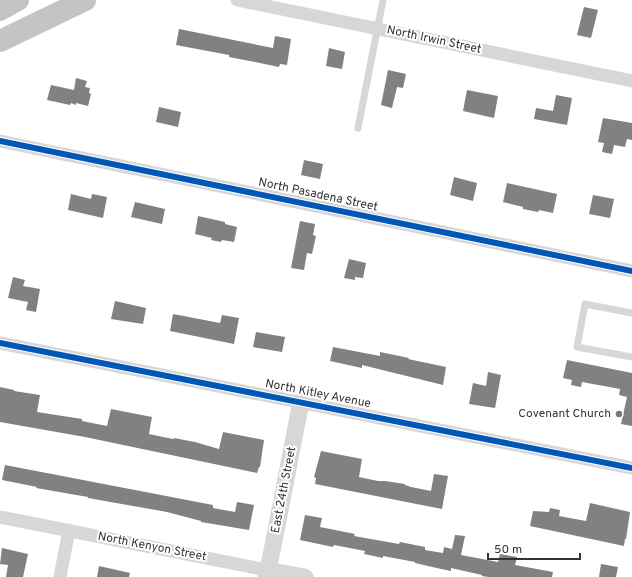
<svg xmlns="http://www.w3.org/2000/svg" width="632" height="577" font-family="Overpass,sans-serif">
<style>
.building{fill:#818181}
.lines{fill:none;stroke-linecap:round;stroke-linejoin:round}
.service{stroke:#d7d7d7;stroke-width:7}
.minor{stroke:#d7d7d7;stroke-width:13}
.tertiary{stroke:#d7d7d7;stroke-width:17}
.motorway{stroke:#c4c4c4;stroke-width:22}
.cycleway-casing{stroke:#fff;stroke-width:8}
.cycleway{stroke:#0057b8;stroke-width:6}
.poi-dot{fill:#7a7a7a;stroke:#fff;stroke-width:1.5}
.labels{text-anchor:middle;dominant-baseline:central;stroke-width:4;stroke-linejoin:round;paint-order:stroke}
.street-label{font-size:12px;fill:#333;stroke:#fff}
.poi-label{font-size:12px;fill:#333;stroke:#fff;text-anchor:end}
</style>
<rect width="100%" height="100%" fill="#fff"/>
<!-- building -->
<path class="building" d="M584,7L598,10L591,38L577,35Z
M179,29L273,48L275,36L291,39L287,65L280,64L279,67L255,62L229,57V55L176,45Z
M329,48L345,52L342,69L326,66Z
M388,70L406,74L403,88L397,87L392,108L381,105Z
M76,78L87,81L85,87L90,88L89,93L91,94L88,106L76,103V105L71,103L70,105L47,100L51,85L74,90Z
M467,90L498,96L494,118L463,111Z
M556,95L572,98L567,125L534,119L536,108L553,111Z
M159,107L181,112L178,127L156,122Z
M603,118L632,123V140L627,139L625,147L614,145L612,154L602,152L604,143L598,142Z
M304,160L323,164L320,179L301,175Z
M454,177L477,183L473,201L450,195Z
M507,183L557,194L553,213L539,210L538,212L523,209V207L503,202Z
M71,194L91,199L92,194L107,197L103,218L68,210Z
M593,195L614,199L610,218L589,214Z
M135,202L165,209L162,224L131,217Z
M198,216L225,222V224L237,227L234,242L222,240L221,242L211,240L212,238L195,234Z
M300,221L315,224L313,235L316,236L312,254L307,253L304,270L291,268Z
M349,259L366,263L363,278L355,277V280L344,278Z
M13,277L25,280L23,286L40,289L36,312L26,310L28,302L8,298Z
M115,301L146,308L143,324L111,319Z
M173,314L220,323L222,315L239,318L234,344L170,331Z
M256,332L285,337L282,352L253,347Z
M333,347L380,356V352L409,358L408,359L446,367L443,385L362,365V368L330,361Z
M567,360L632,373V426L621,424L627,397L619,395L620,389L582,382L581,387L571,385L572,380L563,378Z
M488,372L501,375L495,408L469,404L473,383L486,386Z
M0,387L14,390V391L40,395L37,412L82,419V421L107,426L111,409L152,417L149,434L168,438L174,439V438L195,442L219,449L223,432L264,440L260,467H259L257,473L85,437L0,422Z
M321,451L362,459L359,477L378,481H385L405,484V485L411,487L431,491L434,474L448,476L442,509L315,484L316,478L314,477Z
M5,465L213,505V508L235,512L237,502L254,505L249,530L201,522V521L167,512L88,498V497L36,488L37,487L2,480Z
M590,503L630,512L626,539H625L624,546L530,526L533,511L549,512L550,508L560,510L559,516L586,521Z
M305,515L322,518L320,527L355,534L354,536L399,544L400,542L425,547V550L443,553L444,547L452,549L455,535L465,536L461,555L498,562L500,554L517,557L515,565L553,572L552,577H488L482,576V575L451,568V571L441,569L415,563V562L383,556V558L364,554L365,551L334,545L333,547L300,540Z
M2,548L28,554L23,577H6L8,565L0,564Z
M601,564L618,567L616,577H599Z
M99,566L130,573L129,577H97Z"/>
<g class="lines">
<!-- service -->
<path class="service" d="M358,128L383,0
M632,313L585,304L577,347L632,357"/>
<!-- minor -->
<path class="minor" d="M237,0L632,81
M0,141L632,271
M0,343L632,468
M0,517L267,570
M60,577L69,530"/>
<!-- tertiary -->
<path class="tertiary" d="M267,570L305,577
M266,577L271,556L301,402"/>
<!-- motorway -->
<path class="motorway" d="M0,10L18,0
M0,41L85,0"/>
<defs>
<path id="cycleway" d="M0,141L632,271
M0,343L632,468"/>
</defs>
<!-- cycleway casing -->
<use href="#cycleway" class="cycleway-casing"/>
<!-- cycleway -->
<use href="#cycleway" class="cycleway"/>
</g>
<!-- markers -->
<circle class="poi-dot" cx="619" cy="414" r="4"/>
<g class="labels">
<!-- street labels -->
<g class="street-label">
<text transform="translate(434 40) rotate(12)">North Irwin Street</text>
<text transform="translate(318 195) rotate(12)">North Pasadena Street</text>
<text transform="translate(318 394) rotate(11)">North Kitley Avenue</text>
<text transform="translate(284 490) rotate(-79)">East 24th Street</text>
<text transform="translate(152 547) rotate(11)">North Kenyon Street</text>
</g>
<!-- poi labels -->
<g class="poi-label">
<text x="611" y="414">Covenant Church</text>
</g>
</g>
<!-- scale -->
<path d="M488 553v6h92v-6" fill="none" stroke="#333333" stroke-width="2"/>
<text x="494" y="553" font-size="12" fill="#333333" stroke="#ffffff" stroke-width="3" paint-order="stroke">50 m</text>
</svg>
